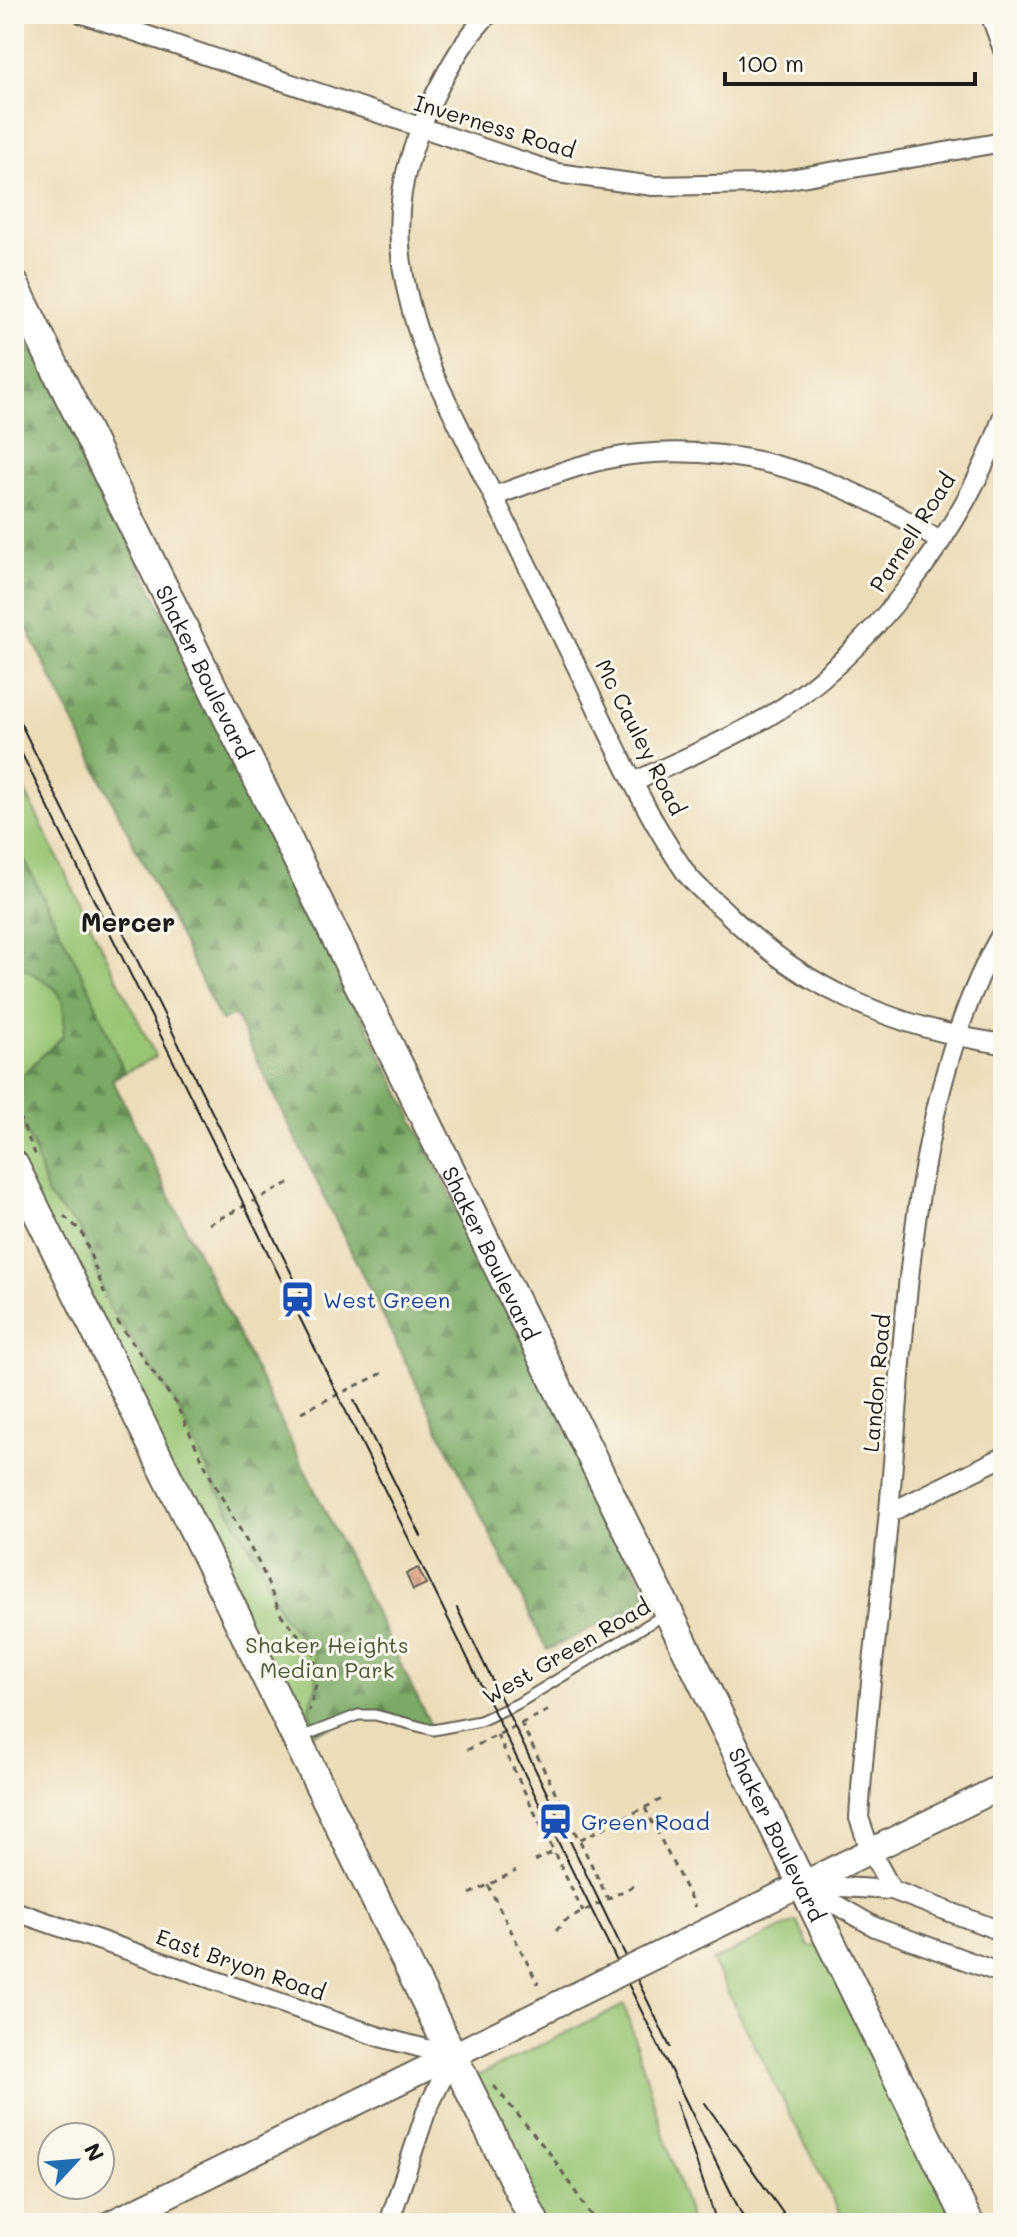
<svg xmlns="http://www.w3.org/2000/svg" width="1017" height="2237" font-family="Mali,sans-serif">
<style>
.green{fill:#98c573;stroke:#5a7048;stroke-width:2}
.forest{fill:url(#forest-firs);stroke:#4b6340;stroke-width:2}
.building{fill:url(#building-cross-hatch)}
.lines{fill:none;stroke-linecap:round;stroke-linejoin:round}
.lane-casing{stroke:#656053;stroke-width:13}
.street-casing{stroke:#656053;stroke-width:22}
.secondary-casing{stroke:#656053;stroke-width:28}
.primary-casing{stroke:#656053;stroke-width:32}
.path{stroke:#656053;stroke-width:3;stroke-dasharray:6 6;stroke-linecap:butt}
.lane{stroke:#fff;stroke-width:9}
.street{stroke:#fff;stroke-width:18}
.secondary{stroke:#fff;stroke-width:24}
.primary{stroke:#fff;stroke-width:28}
.tram{stroke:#1c1c1c;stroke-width:2}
.secondary-bridge-casing{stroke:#656053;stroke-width:28;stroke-linecap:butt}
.secondary-bridge{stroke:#fff;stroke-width:24}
.labels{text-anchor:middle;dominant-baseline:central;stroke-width:6;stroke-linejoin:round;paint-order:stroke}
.street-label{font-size:22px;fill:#1c1c1c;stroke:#fbf7ec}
.transit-label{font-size:22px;fill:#164399;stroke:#fbf7ec;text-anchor:start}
.park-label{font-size:22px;fill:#47573a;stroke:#fbf7ec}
.quarter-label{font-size:26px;font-weight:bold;fill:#1c1c1c;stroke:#fbf7ec}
</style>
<defs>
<pattern id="forest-firs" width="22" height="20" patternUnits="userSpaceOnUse" patternTransform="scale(2)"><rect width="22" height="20" fill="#7aaa65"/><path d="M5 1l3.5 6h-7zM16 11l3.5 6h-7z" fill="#638a52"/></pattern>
<pattern id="building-cross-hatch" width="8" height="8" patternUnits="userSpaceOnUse" patternTransform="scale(2)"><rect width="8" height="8" fill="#e29b7e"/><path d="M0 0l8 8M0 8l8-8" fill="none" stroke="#b67e66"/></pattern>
</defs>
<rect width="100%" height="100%" fill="#fbf7ec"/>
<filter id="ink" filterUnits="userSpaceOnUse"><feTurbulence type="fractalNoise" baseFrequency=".0125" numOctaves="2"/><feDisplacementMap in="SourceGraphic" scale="16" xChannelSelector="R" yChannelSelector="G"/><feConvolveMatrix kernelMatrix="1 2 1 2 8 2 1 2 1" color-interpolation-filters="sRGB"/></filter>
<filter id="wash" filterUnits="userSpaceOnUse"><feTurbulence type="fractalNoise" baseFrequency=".006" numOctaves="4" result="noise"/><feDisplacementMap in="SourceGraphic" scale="32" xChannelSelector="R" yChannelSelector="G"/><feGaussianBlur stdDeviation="1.8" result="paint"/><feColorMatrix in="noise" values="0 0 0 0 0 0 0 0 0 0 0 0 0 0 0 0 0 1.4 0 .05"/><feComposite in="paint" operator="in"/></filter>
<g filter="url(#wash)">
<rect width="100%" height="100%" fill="#ecddb9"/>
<!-- green -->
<path class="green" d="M14,769L156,1057L112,1079L426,1716L367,1715L297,1739L14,1164Z
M797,1921L809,1946H832L969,2223H845L712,1961Z
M624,2005L691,2223H535L470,2091L479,2075Z"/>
<!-- forest -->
<path class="forest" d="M14,309L650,1600L547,1650L235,1015L221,1021L14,602Z
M14,840L90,990L124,1072L112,1079L433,1730L367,1715L316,1731L309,1712L317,1682L314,1653L281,1615L260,1565L213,1482L176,1404L109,1307L82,1232L47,1196L36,1155L18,1114L17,1080L63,1036C67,989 60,991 22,967L14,968Z"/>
<g id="blocks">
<!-- building -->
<path class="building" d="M418,1568L426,1584L413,1590L406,1574Z"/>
</g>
</g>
<g filter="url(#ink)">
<use href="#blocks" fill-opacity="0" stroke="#656053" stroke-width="2"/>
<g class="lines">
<defs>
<path id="lane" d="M301,1737L358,1715H375L433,1730L480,1721L517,1704L665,1614"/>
<path id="street" d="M83,14L557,173L653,186L761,184L1003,142
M489,14C466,36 449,67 435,95C421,126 407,159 402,193C392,253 412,322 435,377C482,473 529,569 576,665C610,734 642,809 686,873C696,887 712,899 725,911C803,989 895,1028 1003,1044
M990,14L1003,50
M494,496C541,480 590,458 640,454C749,444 850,481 939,541
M634,782C678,761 724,742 766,718C865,661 970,523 1003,415
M889,1513L1003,1457
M809,1885L892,1890L1003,1932
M804,1886L875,1927L1003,1974
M892,1890L870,1850L859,1818C865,1716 880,1613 889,1510C906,1328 909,1092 1003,931
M14,1911L380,2037L453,2056L426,2112L389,2223"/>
<path id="secondary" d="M682,1943L1003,1786
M111,2223L576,1995"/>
<g id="primary">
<path id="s1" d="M14,284L969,2223"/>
<path d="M14,1165L535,2223"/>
</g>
</defs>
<!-- lane casing -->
<use href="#lane" class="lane-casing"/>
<!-- street casing -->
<use href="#street" class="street-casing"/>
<!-- secondary casing -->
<use href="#secondary" class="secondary-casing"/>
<!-- primary casing -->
<use href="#primary" class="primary-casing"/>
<!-- path -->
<path class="path" d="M14,1032L18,1114L36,1156
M64,1216L82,1232L107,1300
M209,1224L289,1183
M117,1321L176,1404L213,1482L260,1565L281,1615L314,1653L317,1682L309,1711
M301,1412L383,1373
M521,1723L579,1840L666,1797
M497,1735L583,1912
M467,1750L551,1709
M645,1808L695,1907
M580,1841L608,1899
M535,1861L555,1851
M488,1885L538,1984
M470,1894L516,1871
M556,1931L565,1921L635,1885
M494,2086L551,2155L596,2223"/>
<!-- lane -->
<use href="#lane" class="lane"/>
<!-- street -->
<use href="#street" class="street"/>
<!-- secondary -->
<use href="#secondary" class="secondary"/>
<!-- primary -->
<use href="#primary" class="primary"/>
<!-- tram -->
<path class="tram" d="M14,710L308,1307
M14,738L746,2223
M354,1400L421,1536
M457,1608L670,2047
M676,2102L717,2223
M705,2103L790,2223"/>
<defs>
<path id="secondary-bridge" d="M576,1995L682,1943"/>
</defs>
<!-- secondary-bridge casing -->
<use href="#secondary-bridge" class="secondary-bridge-casing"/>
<!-- secondary-bridge -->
<use href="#secondary-bridge" class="secondary-bridge"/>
</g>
</g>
<!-- icons -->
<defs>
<symbol id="station-bare" viewBox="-9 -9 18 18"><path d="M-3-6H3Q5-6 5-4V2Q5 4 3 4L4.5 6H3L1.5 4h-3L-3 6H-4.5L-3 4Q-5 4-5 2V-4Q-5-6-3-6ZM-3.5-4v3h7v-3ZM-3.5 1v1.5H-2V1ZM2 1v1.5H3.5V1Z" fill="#1a4fb4" stroke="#fbf7ec" stroke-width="2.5" paint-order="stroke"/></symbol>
</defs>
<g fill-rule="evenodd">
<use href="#station-bare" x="272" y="1274" width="51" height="51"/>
<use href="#station-bare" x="530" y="1796" width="51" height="51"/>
</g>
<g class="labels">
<!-- street labels -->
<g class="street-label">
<text transform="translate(495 126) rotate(17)">Inverness Road</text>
<text transform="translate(912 532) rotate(-57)">Parnell Road</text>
<text stroke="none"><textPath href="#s1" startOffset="432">Shaker Boulevard</textPath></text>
<text transform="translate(641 737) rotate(63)">Mc Cauley Road</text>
<text stroke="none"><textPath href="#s1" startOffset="1080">Shaker Boulevard</textPath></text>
<text transform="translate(876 1383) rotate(-85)">Landon Road</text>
<text transform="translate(566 1651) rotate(-30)">West Green Road</text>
<text stroke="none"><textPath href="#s1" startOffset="1728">Shaker Boulevard</textPath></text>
<text transform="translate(241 1964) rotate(19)">East Bryon Road</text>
</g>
<!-- transit labels -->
<g class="transit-label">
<text x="323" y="1299">West Green</text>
<text x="581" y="1821">Green Road</text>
</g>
<!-- park labels -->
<g class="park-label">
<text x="327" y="1644">Shaker Heights<tspan x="327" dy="25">Median Park</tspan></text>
</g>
<!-- quarter labels -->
<g class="quarter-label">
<text x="128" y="922">Mercer</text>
</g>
</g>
<!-- margin -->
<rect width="1017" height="2237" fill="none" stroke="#fbf7ec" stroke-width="48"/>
<!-- north arrow -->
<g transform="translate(76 2161) rotate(64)"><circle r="38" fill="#fbf7ec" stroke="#a29f99" stroke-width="2"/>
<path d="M0-6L14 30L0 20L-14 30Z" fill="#1f6fb2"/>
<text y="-12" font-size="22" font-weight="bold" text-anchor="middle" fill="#1c1c1c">N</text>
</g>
<!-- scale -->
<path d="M725 72v12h250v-12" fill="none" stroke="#1c1c1c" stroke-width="4"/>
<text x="737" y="72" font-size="24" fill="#1c1c1c" stroke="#fbf7ec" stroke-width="6" paint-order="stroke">100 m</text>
</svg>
